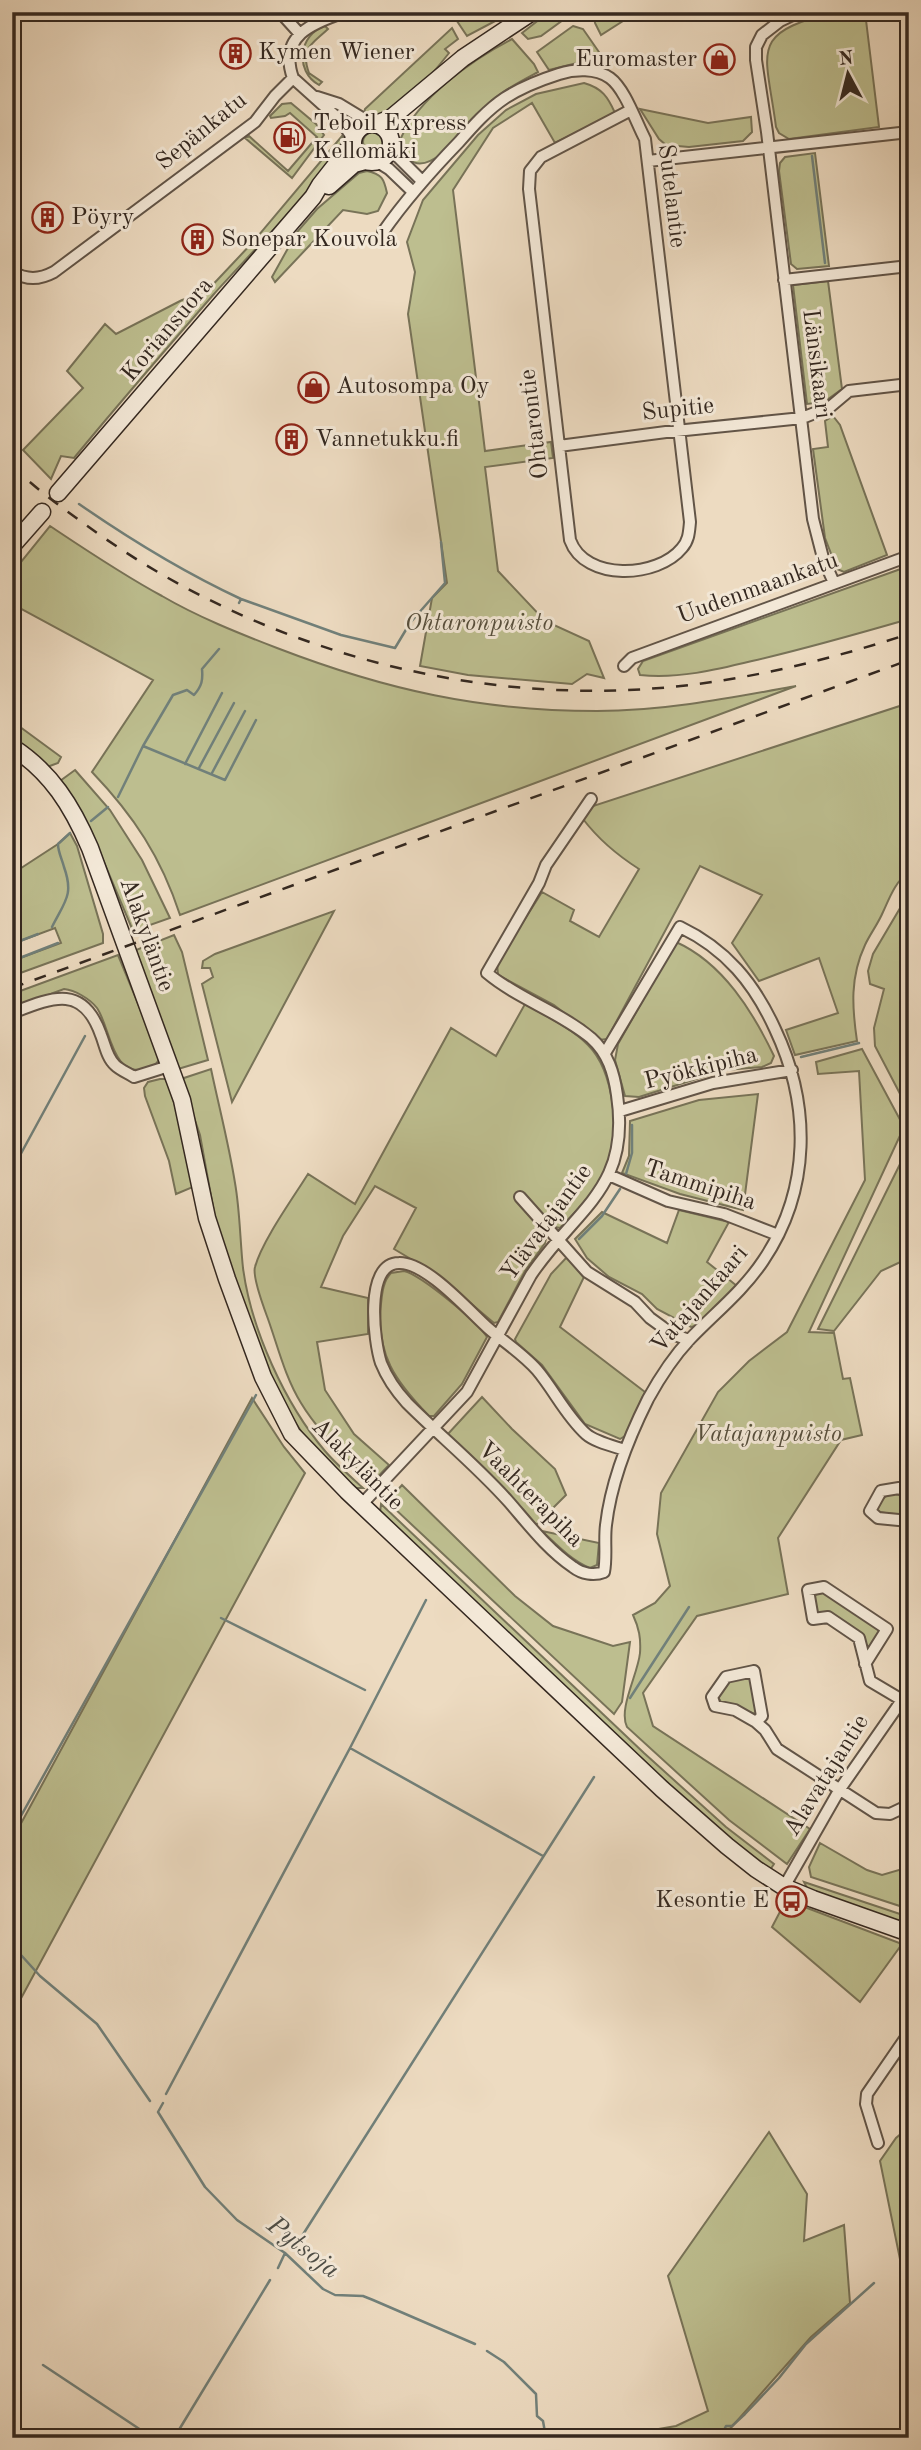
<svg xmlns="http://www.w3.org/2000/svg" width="921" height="2450" font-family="'Old Standard TT',serif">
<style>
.green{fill:#bdbe8f;stroke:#787358;stroke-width:2}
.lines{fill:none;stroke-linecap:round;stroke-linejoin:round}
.stream{stroke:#71807a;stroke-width:2.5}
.street-casing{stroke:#625548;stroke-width:14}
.secondary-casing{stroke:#342820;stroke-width:19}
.street{stroke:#f3e8d7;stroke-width:10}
.secondary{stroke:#f3e8d7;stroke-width:16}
.rail{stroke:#342820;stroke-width:2.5;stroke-dasharray:12 12;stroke-linecap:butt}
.labels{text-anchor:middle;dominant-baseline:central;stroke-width:6;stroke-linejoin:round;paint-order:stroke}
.poi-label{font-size:24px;fill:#342820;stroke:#f3e8d7;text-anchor:start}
.street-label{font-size:24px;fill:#342820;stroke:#f3e8d7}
.park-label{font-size:24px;font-style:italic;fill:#564e3c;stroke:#f3e8d7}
.water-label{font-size:26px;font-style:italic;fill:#4d4d46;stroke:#f3e8d7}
</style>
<rect width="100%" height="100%" fill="#eddbc1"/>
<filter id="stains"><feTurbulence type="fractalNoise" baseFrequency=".00286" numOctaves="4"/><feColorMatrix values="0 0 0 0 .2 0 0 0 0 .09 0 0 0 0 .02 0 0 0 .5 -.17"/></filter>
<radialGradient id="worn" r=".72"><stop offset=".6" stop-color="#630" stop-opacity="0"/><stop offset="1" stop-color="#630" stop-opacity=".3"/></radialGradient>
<!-- green -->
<path class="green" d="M464,12H495L499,19L467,36L457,21L459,15Z
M549,12H574L541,36L528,39L522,33Z
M594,12H637L601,35L595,23Z
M836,12H865L879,127L789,139L779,133L776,127C766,50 747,33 836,12Z
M325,26L328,29C311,45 300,48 309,73L322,82L319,85C294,71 299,34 325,26Z
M573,26L583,29L608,65L585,61L549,70L537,52Z
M452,28L458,39L445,49L449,53C435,71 403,109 381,115C375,117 370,116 364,114L365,109Z
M512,39L534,64L538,72C521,81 505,89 491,101C475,116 432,181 409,159C403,154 401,148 400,140C418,98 473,59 512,39Z
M584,83C602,88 608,97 615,113L555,143L532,103L493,128L453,190L485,451L551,442L553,458L485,467L498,571L545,621L589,641L604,678L587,674L572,684L468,675L420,666L432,598L447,583L408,314L415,272L407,242L423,200L478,135L506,110L536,94Z
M291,103L316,124L324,135L292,178L245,138L249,136L288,171L317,137L290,113L285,116L271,118L270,116L282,104Z
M640,109L708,123L751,117L752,132L743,141L689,147L666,145L659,139Z
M363 142a10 10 0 1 1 20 0a10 10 0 1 1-20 0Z
M342,136L343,137C338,167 239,265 214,294C167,348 120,402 74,458L61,456L51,479L23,450L83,388L67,371L105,324L116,334L182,300L204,294L253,242Z
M815,153L829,266L797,269L791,264L779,171L780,163L785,157Z
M367,171C382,174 384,179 387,193L378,211L367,214L343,210L275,282L272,277L297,232L317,209L359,173Z
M828,281L842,389L824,402L807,404L793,285Z
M833,416L840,425L887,555L844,572L837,569L825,538L813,449L828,447L825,421Z
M50,526C86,550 123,575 162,596C198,617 238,633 277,648C386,690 481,711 597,711C664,711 730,698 796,686L180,915C161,857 134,816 92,772L153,680L12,604V573Z
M909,566V619C857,634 805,649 752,661C715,670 678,679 640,675L638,669L643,661Z
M909,703V872C896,880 889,899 883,912C878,924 870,934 865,945C850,977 852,1007 857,1041L795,1055L786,1030L838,1013L819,958L759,981L732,943L762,895L700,866L607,1039L599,1040L554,1005L498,975L497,963L542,892L574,910L570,921L599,937L639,869C617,855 599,840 583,819L590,807Z
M12,721L61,757L58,763L47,767L12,740Z
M75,770L110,810L142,860L170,918L133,931L90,829L60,781Z
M70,833L77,846L103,934V943L12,976V961L61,943L55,928L12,944V874L58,844Z
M909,893V1111L875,1046L874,1028L884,989L870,984L868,971L873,954Z
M334,911L232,1102L202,984L213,977L210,968H202L203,961L215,954Z
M174,935L182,952L208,1060L178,1069L136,950Z
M676,942C723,963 753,1012 774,1056L771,1063L762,1067L725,1070L639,1097L625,1096L615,1060L618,1044Z
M118,955L160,1057C158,1063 155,1065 149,1068C111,1081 111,1028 97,1008C90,999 75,990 64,989L12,1008V994Z
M525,1004C546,1016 571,1028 588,1045C614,1071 621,1135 607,1168C597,1191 577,1210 560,1228L555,1227L524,1196L547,1234L545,1243L525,1271L498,1322L494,1323L436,1274L394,1249L416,1208L375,1186L343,1236L321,1287L368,1298V1334L317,1342L325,1390L354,1434L389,1465L371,1484C347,1458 319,1433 301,1403C285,1377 278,1347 268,1319C264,1308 252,1277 255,1267C262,1241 293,1198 308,1174L355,1204L451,1028L496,1056Z
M862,1049L904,1127L809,1332L834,1333L843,1379L850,1378L862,1435L841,1440L778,1538L788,1594L697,1616L643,1693L653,1726L810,1829L787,1864L729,1820L627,1727C618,1709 638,1674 640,1653C641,1638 639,1628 633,1615L655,1603L670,1586L657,1534L661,1493L718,1392L749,1361L787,1332L865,1180L859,1071L818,1074L816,1062Z
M211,1069C219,1107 229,1145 235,1183C240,1211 240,1240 243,1268C251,1329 285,1404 325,1451C336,1464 350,1476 363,1488H352L307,1440L287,1410L271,1378L224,1249L215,1218L200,1135L181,1079Z
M160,1079H166L169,1085L186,1144L193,1187L176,1194L169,1161L145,1096L144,1088L148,1082Z
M758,1094L743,1210L680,1194L622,1173L629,1156L630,1121L699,1100Z
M909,1146V1258L881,1271L834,1331L818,1329Z
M679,1210L729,1222L707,1262L737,1286L695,1326L691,1327L657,1309L642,1294L609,1277L587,1258L575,1239L602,1212L667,1243Z
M567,1257L584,1277L560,1327L645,1392L625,1436L620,1439L585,1424L542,1365L516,1342L515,1339L551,1274Z
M404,1271C421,1275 478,1322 487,1337L462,1384L434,1416H429C395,1381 376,1355 381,1304C382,1294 383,1281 391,1273Z
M482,1397L512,1429L555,1469L566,1495L536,1525L447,1435Z
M252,1398L284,1447L305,1473L12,2015V1840Z
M402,1485L515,1596L553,1626L613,1646L630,1642L622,1702L614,1714L394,1508L391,1501L394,1494Z
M899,1493L909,1499V1516L878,1512L877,1509C883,1497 885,1494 899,1493Z
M381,1504L644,1753L726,1827L774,1864L770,1870L760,1864L691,1805L380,1513Z
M542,1531L599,1543L597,1565L590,1568C571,1560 557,1545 542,1531Z
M821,1592L826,1593L882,1630L870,1647L867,1646C861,1627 835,1614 816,1613L813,1596Z
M747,1677L751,1680L756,1713L755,1714L721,1702L718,1697L727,1682Z
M820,1843L867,1870L882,1875L909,1867V1909L811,1877L809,1867Z
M804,1882L909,1917V1924L829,1899L807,1888Z
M788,1903H794L902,1944L860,2002L772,1927L783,1906Z
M909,2127V2265L902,2269L880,2161L896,2138Z
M769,2132L807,2194L804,2241L844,2225L850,2303L811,2337L722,2438H606L676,2426L708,2411L668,2276Z"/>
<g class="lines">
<!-- stream -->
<path class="stream" d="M812,156L825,263
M79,504C131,540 183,572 241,599L239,603
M241,599L341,635L395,648L410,623L445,583L441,542
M143,746L225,780L256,720
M185,764L222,693
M199,768L234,703
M212,773L245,711
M118,797L143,746L173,695L187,690L194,695C202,686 203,680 202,669L219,649
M91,821L108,807
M52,927C65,901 74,895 64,867C62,859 58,852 58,844L70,833
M12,944L38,934
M12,961L58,943
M801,1057L859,1043
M12,1170L85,1036
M626,1174L632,1153V1125
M579,1239L602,1216L620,1189
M221,1618L365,1690
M630,1698L689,1607
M350,1748L543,1856
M12,1832L256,1395
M12,1945L40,1976L97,2024L150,2101
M166,2094L350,1748L426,1600
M163,2103L158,2112L205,2187L237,2220L285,2253L323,2289L335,2295L363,2296L373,2300L475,2344
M295,2247L594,1777
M278,2268L285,2253
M487,2351L504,2362L536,2394L537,2416L543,2421L546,2438
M43,2365L153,2438
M174,2438L270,2280
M705,2438L723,2432L726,2426H732L745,2414L779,2378L806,2344L874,2283"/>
<defs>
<path id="street" d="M280,12L299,33
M799,12L780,21L762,35L756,47V60L767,132L813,519L823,558L834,583
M293,78C278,36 312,23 345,12
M293,78L342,122L353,139
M317,97L339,104L372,124
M390,149L422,181
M376,161L389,169L412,191
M648,161L909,132
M383,232C406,199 431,171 459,142C473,126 487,110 505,98C522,87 540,80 559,74C575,69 596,68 610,78C625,89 636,122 645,139L690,522C689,532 689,540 682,548C658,578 585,582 570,540L529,189L530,171L541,157L631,110
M12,272C27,280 39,280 54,272L255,122L275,96L293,78
M784,280L909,266
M559,446L666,432L802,418L830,407L849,391L909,384
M624,666L632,658L909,556
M12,1013C53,997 83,984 101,1035C105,1045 107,1058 115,1065C120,1070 128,1073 134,1077L169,1066
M605,1053L680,927C726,949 754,983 775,1029C811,1105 811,1190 763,1261C743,1291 715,1313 690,1339C674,1356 659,1379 648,1399C628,1439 611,1481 606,1525C604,1540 607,1557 604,1572C594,1576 582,1574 573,1567C547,1549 529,1525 509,1502C477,1466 440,1436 407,1403C396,1391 387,1378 381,1363C374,1342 364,1263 399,1263C426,1262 468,1310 488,1328C504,1342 523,1354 537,1370C554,1390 566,1416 586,1434C595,1442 613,1446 625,1450
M620,1111L713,1083L792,1070
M609,1175L668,1201L724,1214L778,1235
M520,1197L587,1272L635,1302L650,1318L672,1334L689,1340
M909,1355V1371
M909,1494L899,1488L881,1491L870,1511L878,1518L909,1521
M362,1504L467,1392L531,1275C577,1207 631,1189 617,1095C614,1073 608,1053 591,1038C560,1012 518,999 487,973L539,883L546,865L591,799
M865,1664L887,1629L824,1587L808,1590L813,1619L828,1617L859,1638L870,1681L902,1700
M756,1722L762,1716L754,1671L726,1677L712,1697L715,1706L735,1710L756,1722L765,1730L777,1749L876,1813L890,1814L909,1805
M784,1887L840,1789L909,1690
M878,2143L866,2104L867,2094L909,2033"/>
<path id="secondary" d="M353 143a19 19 0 1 1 38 0a19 19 0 1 1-38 0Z
M376,124L391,118L463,58L532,12
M329,186L354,164L365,161
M58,493L313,197L320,185L353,143
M12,546L42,512
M12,747C51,772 72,806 90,848L182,1100L207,1218L227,1279L263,1377L292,1434L347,1491L662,1789L727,1846L756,1869L784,1887L813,1899L909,1933"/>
</defs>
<!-- street casing -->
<use href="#street" class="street-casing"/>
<!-- secondary casing -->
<use href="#secondary" class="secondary-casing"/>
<!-- street -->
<use href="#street" class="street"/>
<!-- secondary -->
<use href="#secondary" class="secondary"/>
<!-- rail -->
<path class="rail" d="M12,466C34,487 58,505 82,522C249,646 465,707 671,687C753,679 831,659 909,634
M12,988L909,660"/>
</g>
<!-- icons -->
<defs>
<symbol id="building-ring" viewBox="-11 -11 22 22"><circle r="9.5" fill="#f3e8d7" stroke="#8f2418" stroke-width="1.5"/><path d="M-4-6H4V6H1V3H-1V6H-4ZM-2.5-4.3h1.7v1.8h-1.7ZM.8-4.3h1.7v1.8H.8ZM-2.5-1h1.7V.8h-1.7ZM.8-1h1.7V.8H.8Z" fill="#8f2418"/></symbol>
<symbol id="shop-ring" viewBox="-11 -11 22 22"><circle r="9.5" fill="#f3e8d7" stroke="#8f2418" stroke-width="1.5"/><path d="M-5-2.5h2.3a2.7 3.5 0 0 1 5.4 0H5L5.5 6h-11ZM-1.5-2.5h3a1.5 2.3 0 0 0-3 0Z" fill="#8f2418"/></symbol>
<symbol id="fuel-ring" viewBox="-11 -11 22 22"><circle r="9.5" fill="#f3e8d7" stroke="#8f2418" stroke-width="1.5"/><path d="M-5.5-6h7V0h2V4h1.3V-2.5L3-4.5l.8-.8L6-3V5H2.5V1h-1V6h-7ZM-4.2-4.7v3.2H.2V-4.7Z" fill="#8f2418"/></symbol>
<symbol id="bus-ring" viewBox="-11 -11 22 22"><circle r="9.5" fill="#f3e8d7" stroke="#8f2418" stroke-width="1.5"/><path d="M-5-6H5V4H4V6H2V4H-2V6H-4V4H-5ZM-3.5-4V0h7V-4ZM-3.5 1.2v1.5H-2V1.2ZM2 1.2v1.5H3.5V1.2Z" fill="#8f2418"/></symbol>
</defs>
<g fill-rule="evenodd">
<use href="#building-ring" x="218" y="36" width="35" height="35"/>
<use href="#shop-ring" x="702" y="42" width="35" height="35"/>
<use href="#fuel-ring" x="272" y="120" width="35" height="35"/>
<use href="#building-ring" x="30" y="200" width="35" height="35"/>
<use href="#building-ring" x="180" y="222" width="35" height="35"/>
<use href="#shop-ring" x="296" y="370" width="35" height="35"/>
<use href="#building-ring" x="274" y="422" width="35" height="35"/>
<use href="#bus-ring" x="774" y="1884" width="35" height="35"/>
</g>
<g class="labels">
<!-- poi labels -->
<g class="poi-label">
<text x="258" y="53">Kymen Wiener</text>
<text x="697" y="60" text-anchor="end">Euromaster</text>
<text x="313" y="124">Teboil Express<tspan x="313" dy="28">Kellomäki</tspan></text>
<text x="71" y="218">Pöyry</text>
<text x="221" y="240">Sonepar Kouvola</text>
<text x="336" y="387">Autosompa Oy</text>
<text x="315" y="440">Vannetukku.fi</text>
<text x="769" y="1901" text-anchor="end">Kesontie E</text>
</g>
<!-- street labels -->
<g class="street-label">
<text transform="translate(202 132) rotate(-39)">Sepänkatu</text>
<text transform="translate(671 196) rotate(83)">Sutelantie</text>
<text transform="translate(168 330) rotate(-50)">Koriansuora</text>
<text transform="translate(816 364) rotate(83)">Länsikaari</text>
<text transform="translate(678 410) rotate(-6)">Supitie</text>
<text transform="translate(535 424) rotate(-97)">Ohtarontie</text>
<text transform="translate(758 589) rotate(-20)">Uudenmaankatu</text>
<text transform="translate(146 935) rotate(70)">Alakyläntie</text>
<text transform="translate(701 1069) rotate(-14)">Pyökkipiha</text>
<text transform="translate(700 1186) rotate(18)">Tammipiha</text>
<text transform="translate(547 1223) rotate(-54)">Ylävatajantie</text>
<text transform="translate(700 1300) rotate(-49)">Vatajankaari</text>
<text transform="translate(357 1465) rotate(45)">Alakyläntie</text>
<text transform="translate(530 1495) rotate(45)">Vaahterapiha</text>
<text transform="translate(827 1776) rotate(-58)">Alavatajantie</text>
</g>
<!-- park labels -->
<g class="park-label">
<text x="479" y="624">Ohtaronpuisto</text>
<text x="768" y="1435">Vatajanpuisto</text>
</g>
<!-- water labels -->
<g class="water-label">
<text transform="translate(303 2248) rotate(38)">Pytsoja</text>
</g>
</g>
<!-- margin -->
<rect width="921" height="2450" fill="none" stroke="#eddbc1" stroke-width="42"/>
<rect x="14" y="14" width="893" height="2422" fill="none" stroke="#342820" stroke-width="3.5"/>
<rect x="21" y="21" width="879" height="2408" fill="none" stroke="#342820" stroke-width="2"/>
<!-- north arrow -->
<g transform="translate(848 74) rotate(353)" stroke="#f3e8d7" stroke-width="5" paint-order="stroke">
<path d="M0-5L12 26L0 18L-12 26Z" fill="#342820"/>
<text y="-10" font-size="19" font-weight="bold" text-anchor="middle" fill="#342820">N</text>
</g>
<rect width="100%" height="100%" filter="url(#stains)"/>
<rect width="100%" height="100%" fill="url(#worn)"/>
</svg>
